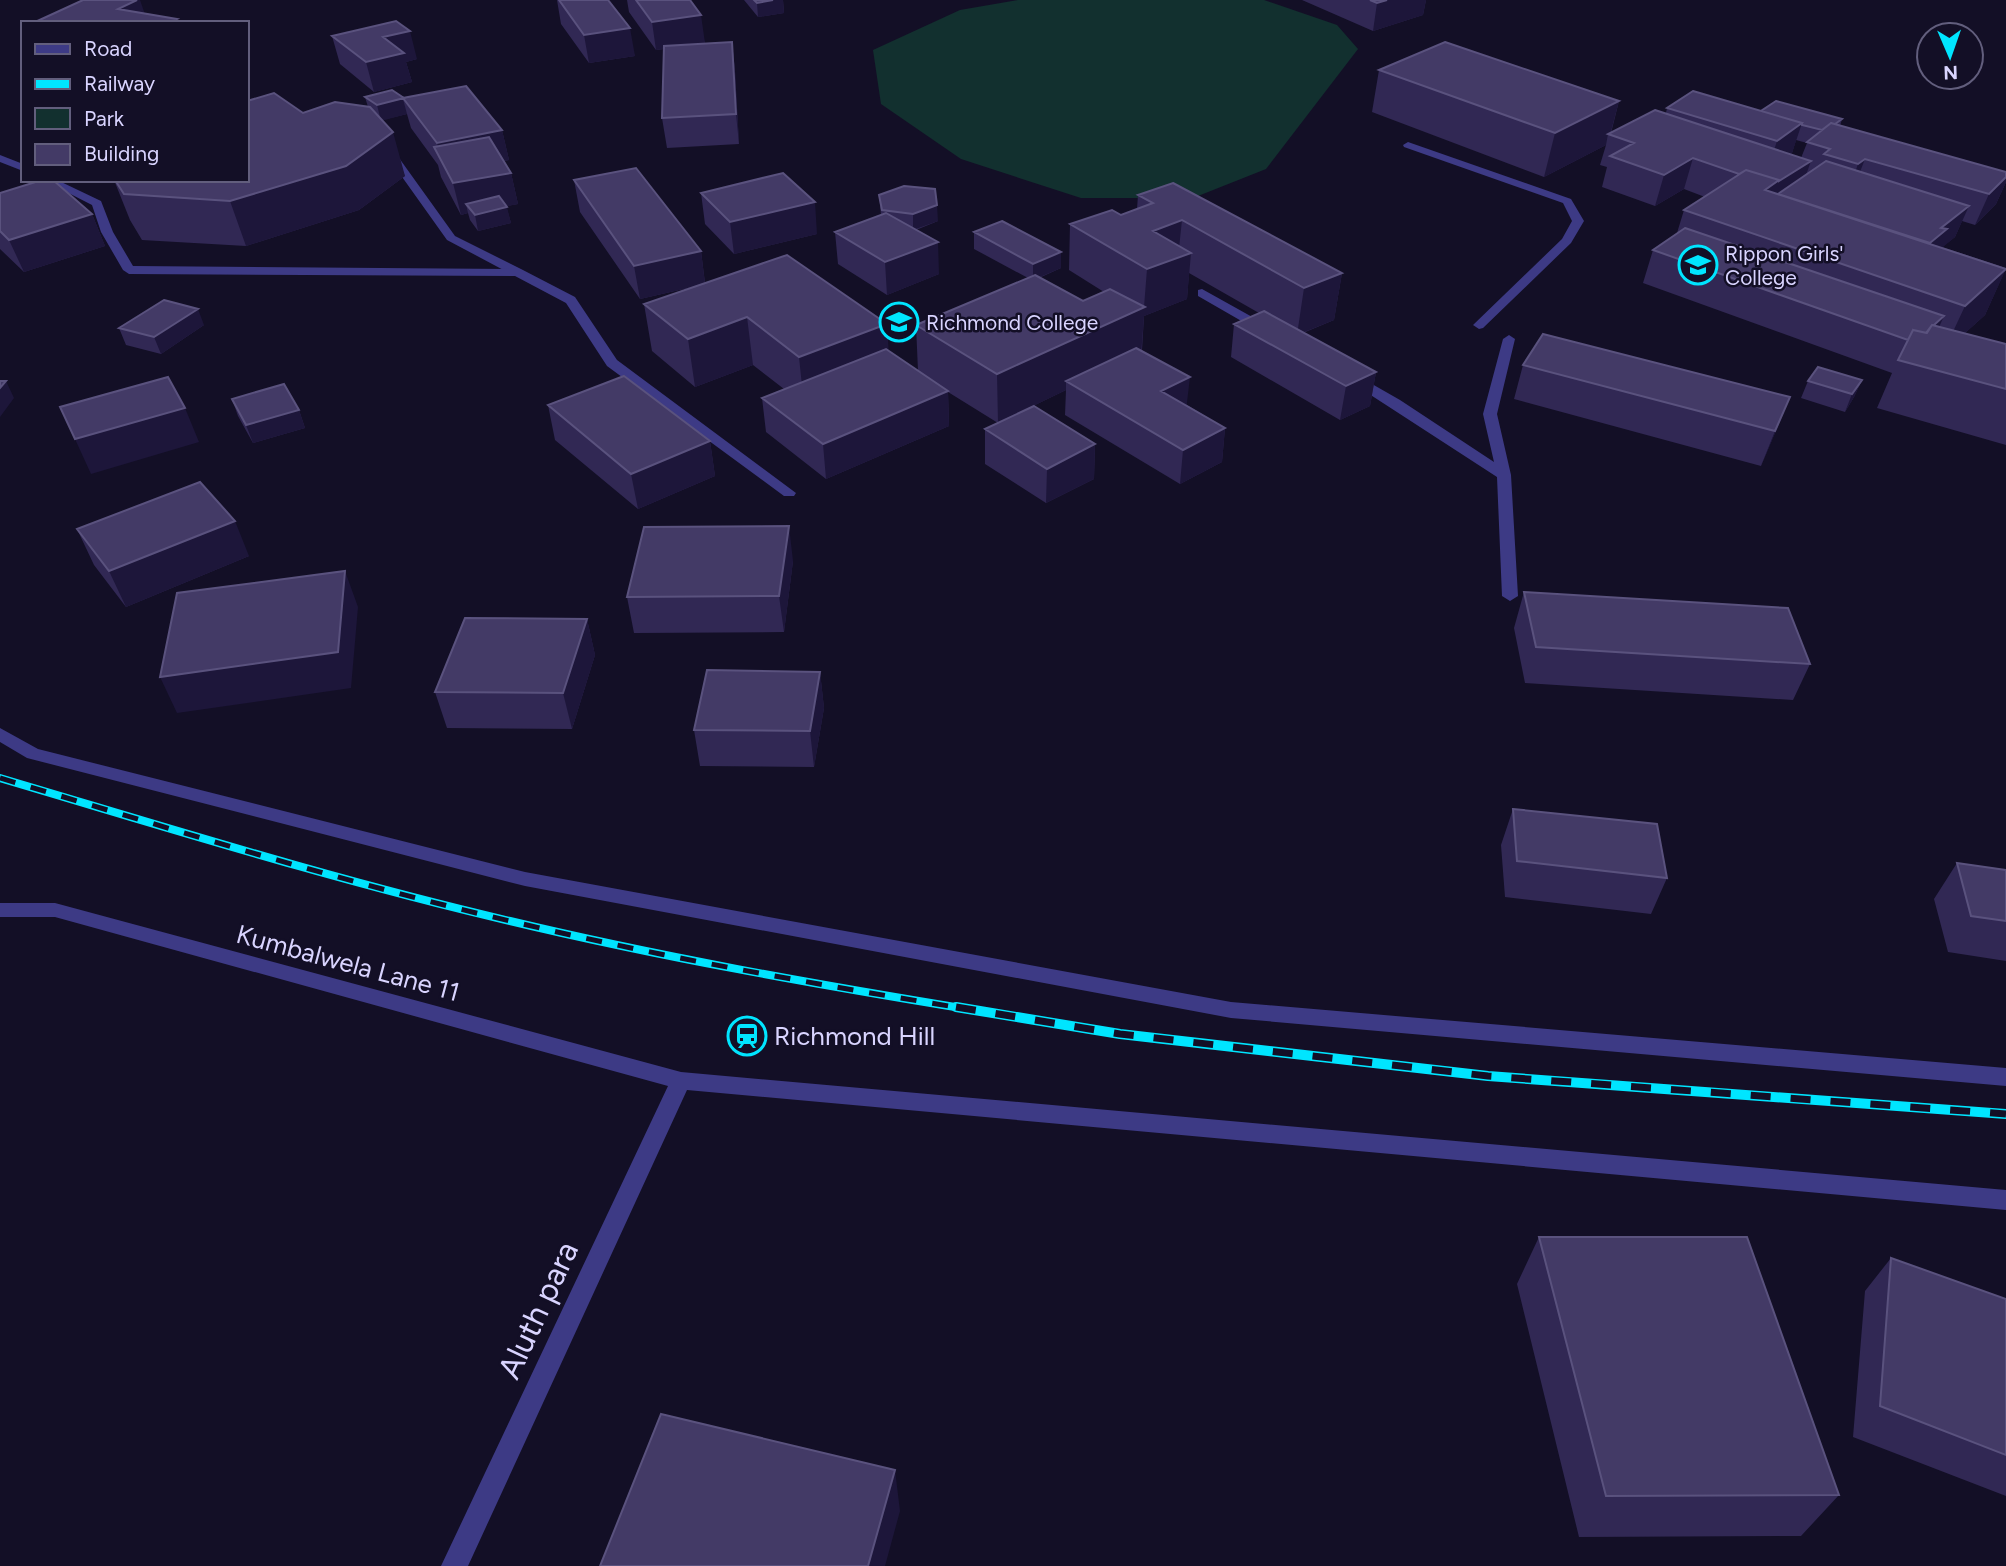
<svg xmlns="http://www.w3.org/2000/svg" width="2006" height="1566" font-family="Figtree,sans-serif">
<style>
.green{fill:#12302f}
.lines{fill:none;stroke-linecap:round;stroke-linejoin:round}
.lane{fill:#3d3a85;fill-rule:evenodd}
.street{fill:#3d3a85;fill-rule:evenodd}
.rail-far1-casing{stroke:#00e5ff;stroke-width:8}
.rail-casing{stroke:#00e5ff;stroke-width:10}
.rail-far1{stroke:#130f26;stroke-width:5;stroke-dasharray:16;stroke-linecap:butt}
.rail{stroke:#130f26;stroke-width:7;stroke-dasharray:20;stroke-linecap:butt}
.wall{fill:#312854;fill-rule:evenodd}
.shaded-wall{fill:#1d163a}
.building{fill:#433a66;stroke:#5a527e;stroke-width:2}
.labels{text-anchor:middle;dominant-baseline:central;stroke-width:5;stroke-linejoin:round;paint-order:stroke}
.far-poi-label{font-size:21px;fill:#d9d4ff;stroke:#130f26;text-anchor:start}
.street-label{font-size:26px;fill:#d9d4ff;stroke:#130f26}
.poi-label{font-size:26px;fill:#d9d4ff;stroke:#130f26;text-anchor:start}
.near-street-label{font-size:32px;fill:#d9d4ff;stroke:#130f26}
</style>
<rect width="100%" height="100%" fill="#130f26"/>
<!-- green -->
<path class="green" d="M1018,0H1264L1337,25L1358,49L1266,169L1193,198H1081L961,159L881,104L873,50L960,10Z"/>
<g class="lines">
<!-- lane -->
<path class="lane" d="M1408,142L1571,199L1584,221L1571,243L1483,328L1479,329L1473,325L1562,239L1572,221L1563,203L1404,147L1403,145Z
M386,151H394L455,236L521,269V275H513L447,240L385,153Z
M1202,289L1272,328L1274,331L1272,334H1264L1198,296V290Z
M1509,335L1515,339L1497,414L1511,475L1518,596L1510,601L1502,596L1497,477L1346,379L1353,375L1358,376L1400,400L1494,462L1483,414L1503,339Z"/>
<!-- street -->
<path class="street" d="M0,155L23,164V171L0,162Z
M43,180H57L101,201L113,232L133,266L521,269L575,297L617,360L796,493L794,496H784L607,366L566,303L515,276L129,274L123,270L101,232L92,205Z
M0,728L38,749L525,872L1231,1002L2006,1068V1086L1231,1018L525,886L27,758L0,742Z
M0,903H55L681,1072L2006,1190V1210L687,1090L468,1566H441L668,1086L55,917H0Z"/>
<defs>
<path id="rail-far1" d="M0,778C169,828 338,881 510,921C661,957 814,984 967,1009"/>
<path id="rail" d="M956,1007L1120,1034L1488,1076L2006,1114"/>
</defs>
<!-- rail-far1 casing -->
<use href="#rail-far1" class="rail-far1-casing"/>
<!-- rail casing -->
<use href="#rail" class="rail-casing"/>
<!-- rail-far1 -->
<use href="#rail-far1" class="rail-far1"/>
<!-- rail -->
<use href="#rail" class="rail"/>
</g>
<!-- wall -->
<path class="wall" d="M557,0H608L635,56L589,63L561,24Z
M627,0H690L705,43L695,44L732,42L735,71L739,144L667,148L662,118L664,49L656,50L629,12Z
M744,0H783L784,13L758,17Z
M1302,0H1426L1423,15L1373,31Z
M332,36L417,59L406,62L412,82L374,92L340,64Z
M1379,70L1619,101L1611,133L1666,113L1667,108L1761,111L1842,119L1840,126L2006,172V182L1996,204L1975,225L1962,221L1955,237L1942,247L2006,268L1985,315L1965,333L2006,344V445L1877,408L1892,373L1643,283L1653,250L1677,233L1684,210L1705,197L1684,189L1655,206L1602,187L1607,167L1600,165L1606,145L1544,177L1372,112ZM1796,140L1807,143L1801,158L1790,154L1792,153Z
M365,97L404,98L502,130L509,160L504,161L511,173L518,204L506,206L511,223L478,231L470,220L468,213L461,215L441,177L438,165L411,128L407,114L382,120L405,176L359,210L246,246L142,240L130,220L114,180H247L303,113L368,107Z
M574,180L701,251L705,283L887,324L888,351L918,371L916,325L1028,278L974,249V232L1061,268L1039,278L1083,301L1104,292L1069,270L1070,224L1121,215L1137,209L1138,195L1342,273L1334,320L1303,333L1376,372L1370,406L1340,420L1231,357L1234,324L1259,313L1189,273L1187,299L1144,316L1142,350L1187,405L1225,428L1222,462L1180,484L1065,415L1066,390L998,423L948,392L949,426L826,479L766,432L762,398L784,389L753,365L695,387L652,351L644,304L697,286L640,299L580,212Z
M0,193L92,214L105,246L24,272L0,249Z
M701,193L817,234L734,254L705,224Z
M879,195L938,221L916,230L939,274L887,295L838,264L835,232L881,215Z
M204,325L161,354L126,345L119,328Z
M1523,365L1790,397L1761,466L1514,399Z
M1862,380L1854,397L1845,412L1801,398L1808,381Z
M232,399L299,410L305,428L253,443L238,416Z
M548,405L710,441L715,476L638,509L555,440Z
M985,429L1095,444L1094,479L1046,503L985,464Z
M77,529L249,556L126,607L94,565Z
M793,561L784,632L634,633L627,597Z
M1524,592L1810,664L1793,700L1525,683L1514,628Z
M587,619L595,655L572,729L447,728L435,692Z
M820,672L824,708L814,767L700,766L694,730Z
M1513,809L1667,878L1651,914L1505,897L1501,845Z
M1957,863L2006,870V961L1948,952L1934,899Z
M1539,1237L1839,1495L1801,1536L1579,1537L1517,1284Z
M1891,1258L2006,1299V1496L1853,1437L1865,1291Z"/>
<!-- shaded-wall -->
<path class="shaded-wall" d="M137,0H140L148,23L118,9Z
M773,0H783L784,13L758,17L757,3Z
M1387,0H1426L1423,15L1373,31L1377,3Z
M701,15L705,43L656,50L652,22Z
M177,19L178,23H169Z
M630,28L635,56L589,63L584,35Z
M410,31L417,59L406,62L412,82L374,92L366,62L383,37Z
M732,42L735,71L739,144L736,114Z
M403,99L407,114L381,121L377,105Z
M1619,101L1610,135L1608,134L1606,145L1544,177L1555,133Z
M1802,123L1792,153L1767,172L1777,141Z
M502,130L509,160L448,173L442,162L437,143Z
M393,132L405,176L359,210L246,246L230,201Z
M1693,158L1684,189L1655,206L1664,175Z
M1865,159L1853,190L1847,195L1858,164Z
M1811,161L1800,192L1752,233L1765,190Z
M511,173L518,204L473,213L466,204L468,213L461,215L453,183Z
M2006,177V182L1996,204L1975,225L1989,194Z
M815,202L817,234L734,254L730,222Z
M937,205L938,221L913,230V214Z
M1969,206L1955,237L1937,252H1919L1941,228Z
M507,207L511,223L478,231L475,215Z
M92,214L105,246L24,272L9,240Z
M1182,220L1178,258L1191,253L1187,299L1144,316L1141,355L1066,381V390L998,423L997,374L1144,307L1147,269L1153,231Z
M938,242L939,274L887,295L885,262Z
M701,251L705,284L640,299L634,266Z
M1061,252V268L1033,280V264Z
M2006,269L1985,315L1943,353L1965,306Z
M1342,273L1334,320L1297,335L1304,288Z
M198,309L204,325L161,354L154,337Z
M1944,316L1929,350L1916,343Z
M747,317L753,365L695,387L688,339Z
M887,324L890,372L804,405L799,357Z
M1376,372L1370,406L1340,420L1346,386Z
M1190,377L1186,411L1161,391Z
M1862,380L1854,397L1845,412L1852,394Z
M6,381L14,398L0,417V388Z
M948,391L949,426L826,479L823,444Z
M1790,397L1776,431L1761,466L1775,431Z
M185,408L199,442L91,474L75,439Z
M299,410L305,428L253,443L246,425Z
M1225,428L1222,462L1180,484L1183,450Z
M710,441L715,476L638,509L631,474Z
M1095,444L1094,479L1046,503L1047,469Z
M235,521L249,556L126,607L109,571Z
M789,526L793,561L784,632L779,596Z
M345,571L358,607L351,688L177,713L160,677Z
M587,619L595,655L572,729L563,693Z
M820,672L824,708L814,767L810,731Z
M895,1470L900,1511L885,1566H868Z"/>
<!-- building -->
<path class="building" d="M83,0H137L118,9L177,19L169,23H33Z
M559,0H608L630,28L584,35Z
M636,0H690L701,15L652,22Z
M754,0H773L757,3Z
M1370,0H1387L1377,3Z
M396,21L410,31L383,37L404,53L366,62L332,36Z
M732,42L736,114L662,118L664,46Z
M1445,42L1619,101L1555,133L1379,70Z
M466,86L502,130L437,143L403,98Z
M392,90L404,98L377,105L365,97Z
M1693,91L1802,123L1777,141L1667,108Z
M274,93L303,113L335,102L370,107L393,132L346,166L230,201L124,194L115,180H247V101Z
M1776,101L1842,119L1835,124L1831,123L1822,130L1802,125V123L1761,111Z
M1655,110L1811,161L1779,181V180L1746,170L1739,174L1693,158L1664,175L1610,156L1634,143L1608,134Z
M1831,123L2006,172V177L1989,194L1865,159L1858,164L1824,154L1830,149L1807,142Z
M489,137L511,173L453,183L434,147Z
M1826,161L1969,206L1941,228L1947,229L1930,243L1778,194Z
M636,168L701,251L634,266L574,180Z
M1746,170L1779,180L1765,190L2006,269L1965,306L1684,210Z
M783,173L815,202L730,222L701,193Z
M42,180H53L92,214L9,240L0,231V193Z
M1173,183L1342,273L1304,288L1182,220L1153,231L1191,253L1147,269L1070,224L1112,210L1121,215L1153,203L1138,195Z
M904,186L935,189L937,205L913,214L882,210L879,195Z
M499,196L507,207L475,215L466,204Z
M886,213L938,242L885,262L835,232Z
M1002,221L1061,252L1033,264L974,232Z
M1685,228L1944,316L1934,325H1932L1926,333L1913,330L1908,340L1653,250Z
M787,255L887,324L799,357L747,317L688,339L644,304Z
M1035,275L1083,301L1110,289L1145,307L997,374L916,325Z
M164,300L198,309L154,337L119,328Z
M1264,311L1376,372L1346,386L1234,324Z
M1932,325L2006,344V389L1898,360L1913,330L1927,333Z
M1543,334L1790,397L1775,431L1523,365Z
M1136,348L1190,377L1161,391L1225,428L1183,450L1066,381Z
M886,349L948,391L823,444L762,398Z
M1818,367L1862,380L1852,394L1808,381Z
M624,376L710,441L631,474L548,405Z
M168,377L185,408L75,439L60,407Z
M0,381H6L0,388Z
M284,384L299,410L246,425L232,399Z
M1034,406L1095,444L1047,469L985,429Z
M200,482L235,521L109,571L77,529Z
M789,526L779,596L627,597L644,527Z
M345,571L338,652L160,677L177,593Z
M1524,592L1788,608L1810,664L1536,647Z
M465,618L587,619L563,693L435,692Z
M707,670L820,672L810,731L694,730Z
M1513,809L1657,824L1667,878L1517,861Z
M1957,863L2006,870V921L1971,916Z
M1539,1237H1747L1839,1495L1606,1496Z
M1891,1258L2006,1299V1455L1880,1406Z
M661,1414L895,1470L868,1566H600Z"/>
<!-- icons -->
<defs>
<symbol id="school-ring" viewBox="-11 -11 22 22"><circle r="9.5" fill="#130f26" stroke="#00e5ff" stroke-width="1.5"/><path d="M0-5L7-2L0 1L-7-2ZM-4 1L0 2.5L4 1V4Q0 6-4 4Z" fill="#00e5ff"/></symbol>
<symbol id="station-ring" viewBox="-11 -11 22 22"><circle r="9.5" fill="#130f26" stroke="#00e5ff" stroke-width="1.5"/><path d="M-3-6H3Q5-6 5-4V2Q5 4 3 4L4.5 6H3L1.5 4h-3L-3 6H-4.5L-3 4Q-5 4-5 2V-4Q-5-6-3-6ZM-3.5-4v3h7v-3ZM-3.5 1v1.5H-2V1ZM2 1v1.5H3.5V1Z" fill="#00e5ff"/></symbol>
</defs>
<g fill-rule="evenodd">
<use href="#school-ring" x="1676" y="243" width="44" height="44"/>
<use href="#school-ring" x="877" y="300" width="44" height="44"/>
<use href="#station-ring" x="725" y="1014" width="44" height="44"/>
</g>
<g class="labels">
<!-- far-poi labels -->
<g class="far-poi-label">
<text x="1725" y="253">Rippon Girls'<tspan x="1725" dy="24">College</tspan></text>
<text x="926" y="322">Richmond College</text>
</g>
<!-- street labels -->
<g class="street-label">
<text transform="translate(348 963) rotate(15)">Kumbalwela Lane 11</text>
</g>
<!-- poi labels -->
<g class="poi-label">
<text x="774" y="1036">Richmond Hill</text>
</g>
<!-- near-street labels -->
<g class="near-street-label">
<text transform="translate(538 1310) rotate(-65)">Aluth para</text>
</g>
</g>
<!-- legend -->
<rect x="21" y="21" width="228" height="161" fill="#130f26" stroke="#625e7d" stroke-width="2"/>
<rect x="35" y="44" width="35" height="10" fill="#3d3a85" stroke="#625e7d" stroke-width="2"/>
<text x="84" y="56" font-size="21" fill="#d9d4ff">Road</text>
<rect x="35" y="79" width="35" height="10" fill="#00e5ff" stroke="#625e7d" stroke-width="2"/>
<text x="84" y="91" font-size="21" fill="#d9d4ff">Railway</text>
<rect x="35" y="108" width="35" height="21" fill="#12302f" stroke="#625e7d" stroke-width="2"/>
<text x="84" y="126" font-size="21" fill="#d9d4ff">Park</text>
<rect x="35" y="144" width="35" height="21" fill="#433a66" stroke="#625e7d" stroke-width="2"/>
<text x="84" y="161" font-size="21" fill="#d9d4ff">Building</text>
<!-- north arrow -->
<g transform="translate(1950 56) rotate(178)"><circle r="33" fill="#130f26" stroke="#625e7d" stroke-width="2"/>
<path d="M0-5L12 26L0 18L-12 26Z" fill="#00e5ff"/>
<text y="-10" font-size="19" font-weight="bold" text-anchor="middle" fill="#d9d4ff">N</text>
</g>
</svg>
